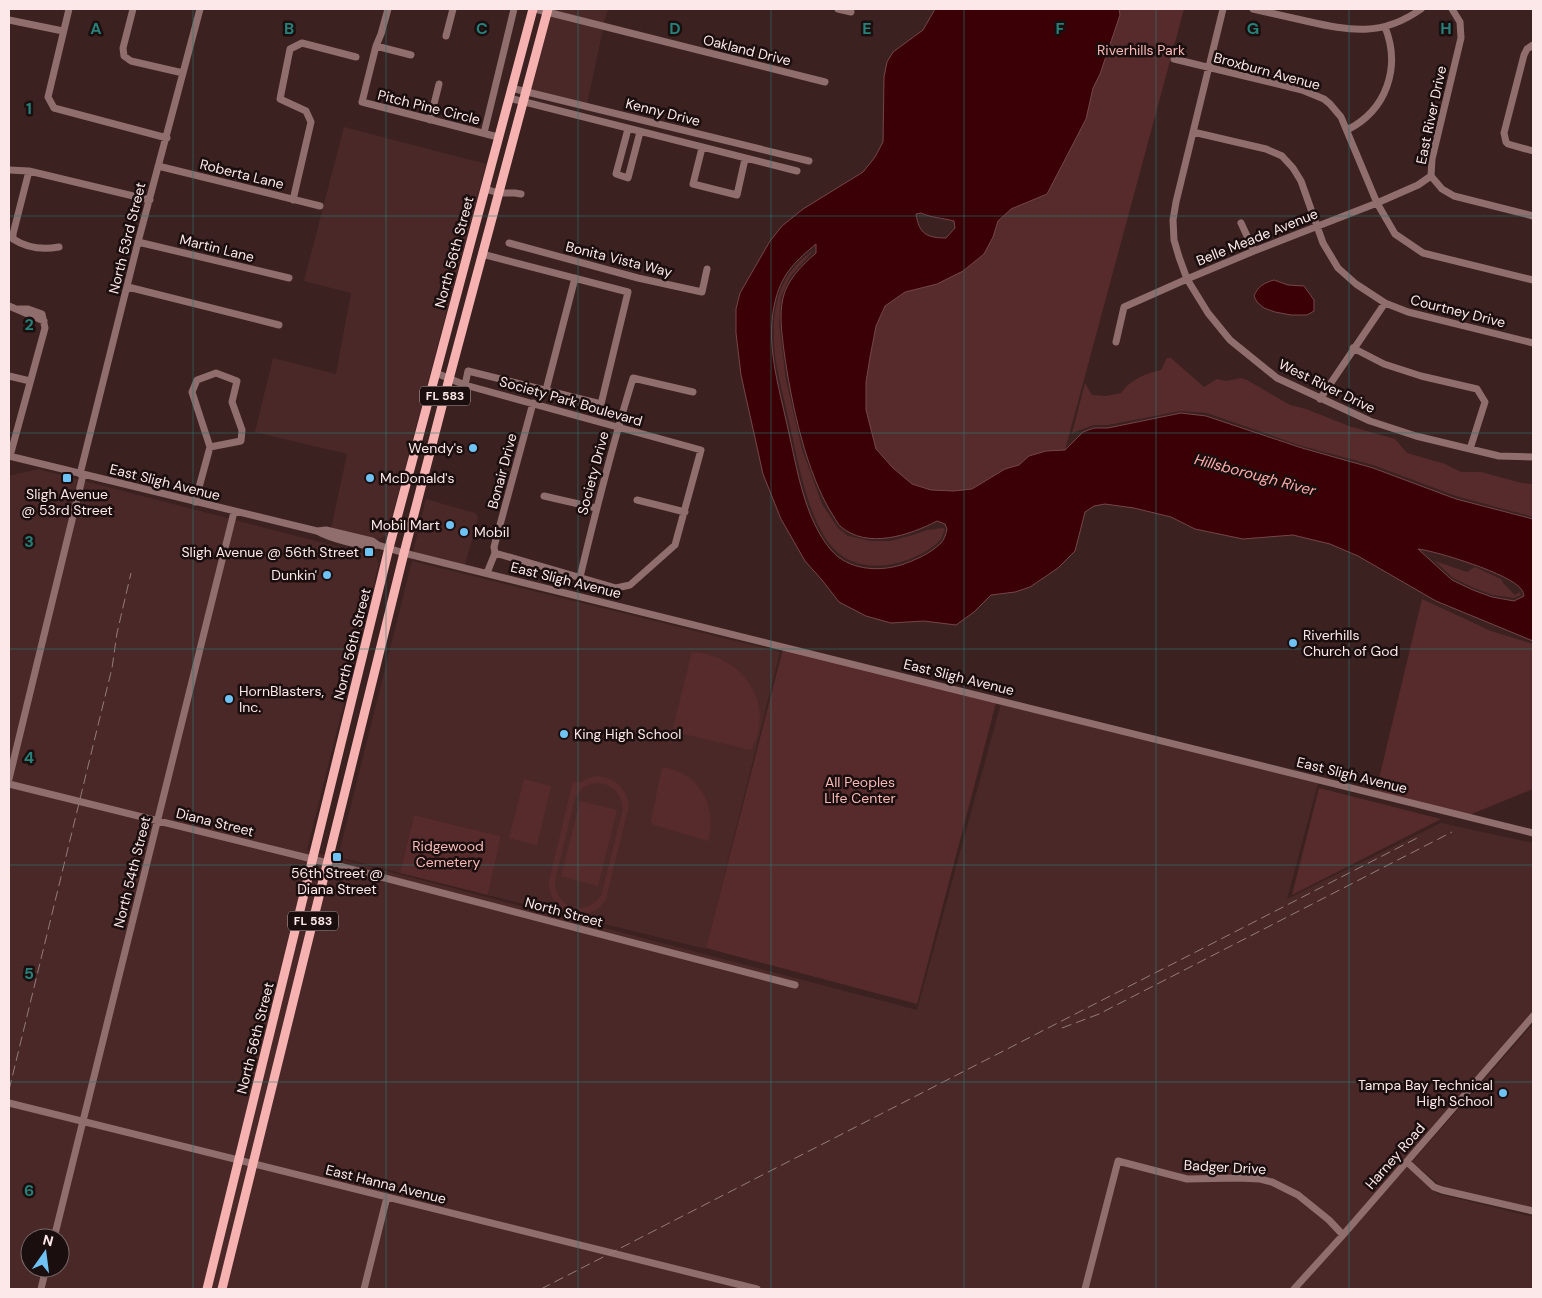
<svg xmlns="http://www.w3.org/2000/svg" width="1542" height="1298" font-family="'DM Sans',sans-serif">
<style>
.built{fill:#4b2828;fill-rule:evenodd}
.green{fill:#572b2c;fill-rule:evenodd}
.water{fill:#3a0006;stroke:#74464a;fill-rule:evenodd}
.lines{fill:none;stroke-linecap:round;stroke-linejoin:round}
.minor{stroke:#8f6e6d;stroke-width:7}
.major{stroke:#f5b2b1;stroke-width:9}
.rail{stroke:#937b7b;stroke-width:1;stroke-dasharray:10 5;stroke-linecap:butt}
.grid{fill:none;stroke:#27817a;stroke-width:1;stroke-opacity:0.55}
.poi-dot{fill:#6fc2f4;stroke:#1b0e0e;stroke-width:2}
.labels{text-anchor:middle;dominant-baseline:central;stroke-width:5;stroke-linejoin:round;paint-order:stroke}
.shield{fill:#1b0e0e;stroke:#b8a7a7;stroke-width:1}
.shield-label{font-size:12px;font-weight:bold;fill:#fce8e8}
.street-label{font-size:14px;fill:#fce8e8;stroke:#1b0e0e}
.park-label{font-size:14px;fill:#f7b9b7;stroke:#1b0e0e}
.poi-label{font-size:14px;fill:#fce8e8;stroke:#1b0e0e;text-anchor:end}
.water-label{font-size:15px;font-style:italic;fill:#fdabaa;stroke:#1b0e0e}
.grid-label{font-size:16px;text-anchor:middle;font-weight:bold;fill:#27817a;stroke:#1b0e0e;stroke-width:5;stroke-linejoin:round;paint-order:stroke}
</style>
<rect width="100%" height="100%" fill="#3c2121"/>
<!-- built -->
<path class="built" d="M552,9H608L604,23L551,10Z
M550,16L603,29L587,104L531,90Z
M344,127L486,164L387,535L377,540L331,529L347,454L255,432L273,358L336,374L351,293L304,281Z
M38,469L362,553L374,556L376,558L379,563L307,850L917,1010L1001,703L1318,783L1287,899L1441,823L1533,843V1010L1402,1162L1438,1194L1533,1217V1289H9V476ZM30,1238H60V1268H30Z
M426,499L475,513L477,515L478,518L465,565L413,552Z
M412,561L780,652L706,949L488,895L501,836L414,815L400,873L338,857Z
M1533,1024V1208L1441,1186L1412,1162Z"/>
<!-- green -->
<path class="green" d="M1119,9H1184L1065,450L1046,451L1029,456L1019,465L1005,469L972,489L954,491L931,490L912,484L893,468L876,449L866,410V382L870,357L876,326L885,306L905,292L937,284L984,254L993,237L998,221L1011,209L1047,194L1086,119L1093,88L1100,74L1120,15Z
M814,250L790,277L781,297L779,324L786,380L802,449L822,504L838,528L848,536L871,541H890L913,535L927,530L943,528L945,530C943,533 942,538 940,540C932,550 912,559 901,562C878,569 851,567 834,549C807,521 797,455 788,417C784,399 779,380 776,362C773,341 772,318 778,298C784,277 796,262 814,250Z
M1167,358H1171L1204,387L1217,379L1226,381L1241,378L1247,380L1290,405L1306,409L1349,426L1395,439L1407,453L1445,464L1461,472H1481L1522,483L1533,484V517L1456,496L1373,465L1302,446L1207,413L1181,411L1108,425H1094L1072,433L1085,383L1092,395L1106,396L1121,393C1131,379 1145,374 1161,370Z
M1435,561L1467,572L1475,567L1501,579L1504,584L1515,595L1519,592L1521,595L1514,598L1493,595L1474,588L1453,578Z
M1422,599L1491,631L1533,644V789L1469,815L1376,791Z
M783,649L996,703L917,1004L706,948Z
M692,652C742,655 777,703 751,750L675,732L673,728Z
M662,767C699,772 718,806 708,841L654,825L651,821Z
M596,776C613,777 626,787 629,805L606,899C589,928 548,913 549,881L573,781L579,783L586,779ZM596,783C612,783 622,794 623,809L602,893C589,918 555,910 555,881L575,798C580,789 586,784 596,783Z
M524,779L551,786L537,845L509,838Z
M1319,788L1441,819L1292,895Z
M580,801L617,810L598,886L561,876Z
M414,815L501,836L488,895L400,873Z"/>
<!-- water -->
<path class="water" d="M935,9H1119L1120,15L1100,74L1093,88L1086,119L1047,194L1011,209L998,221L993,237L984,254L963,271L937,284L905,292L885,306L876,326L870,357L866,382V410L876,449L893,468L912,484L931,490L954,491L972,489L1005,469L1019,465L1029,456L1046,451L1065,450L1083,432L1094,428H1108L1181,413L1206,416L1302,448L1373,468L1456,499L1533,519V641L1436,601L1358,556L1330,544L1293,535L1243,539L1195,529L1171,517L1134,508L1105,504L1094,506L1085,512L1075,551L1058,568L1030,587L1015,592L991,595L974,612L956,625L924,621L891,623L866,616L839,602L822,580L805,561L781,519L763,474L741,375L736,333V309L740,293L770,241L782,226L803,209L863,172L875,157L883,142L884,77L887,62L893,52L923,30ZM921,213C932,218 943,218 954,221L955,228L946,238C927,238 919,234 916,214ZM816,244V253C802,265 787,280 783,298C779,316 782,334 784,351C791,402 806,474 834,517C836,520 838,524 840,526C867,550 910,535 937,521L945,524L947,529C946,534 944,540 941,543C930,554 915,560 901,565C878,572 848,570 831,550C804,518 797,468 788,429C779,387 764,341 776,298C783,272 797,260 816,244ZM1418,549C1436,551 1511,574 1521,589C1522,589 1524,595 1524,596L1514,601L1492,597L1473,590L1452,580Z
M1274,280L1288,285L1304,286L1314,300V311L1307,315H1291L1275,312L1264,308L1257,302L1254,296C1258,286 1264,283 1274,280Z"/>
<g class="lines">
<!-- minor -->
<path class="minor" d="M69,9L48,97L54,108L167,138
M133,9L123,48L124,56L131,61L183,73
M388,9L381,34L376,46L362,102L498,137
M535,9L825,82
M838,9L851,12
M1223,9L1176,202L1173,220L1174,240L1179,257L1187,279L1208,313L1230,340L1277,378L1370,421L1416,436L1499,456L1533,457
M1253,9C1271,13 1289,17 1306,21C1350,31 1382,37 1421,9
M1452,9L1460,22L1461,38L1432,159L1431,176L1442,189L1454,196L1533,216
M9,20L63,31
M446,36L453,9
M1533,45L1527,49L1524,55L1504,133L1506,142L1508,144L1533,151
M376,46L411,55
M1174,59L1302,90L1324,99L1330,104L1341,117L1377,203L1395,234L1423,253L1533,280
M511,88L809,161
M509,98L797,171
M430,120L439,84
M628,129L616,174L628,178L640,132
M1347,130C1387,110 1401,67 1385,27
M1193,132L1266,149L1282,156L1293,168L1301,181L1323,243L1338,268L1356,284L1385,303L1408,312L1533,343
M484,133L514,9
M702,148L693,184L737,195L745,159
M158,166L320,206
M9,170L29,171L150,200
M29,171L13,234V239C27,248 43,250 59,247
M485,189L499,193H515L521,194
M293,200L311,122L306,111L280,99L290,49L302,43L356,57
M1241,223L1254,251
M138,242L289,278
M509,243L638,278L702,292L707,269
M128,287L279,325
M9,306L44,321
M1116,342L1124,307L1187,279L1254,251L1377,203L1418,185L1431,176
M1353,348L1384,364L1421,376L1477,389L1485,402L1470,449
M436,373L465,385L701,450L675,545L630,585L616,588L495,553
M9,376L30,381
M465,385L468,371L601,404L628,292L482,254
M546,390L575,278
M1320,399L1385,303
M9,456L317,531C329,538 364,548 378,545
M10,456L45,328L42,314L28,309H19
M80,474L138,242L200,9
M544,496L596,508
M637,500L685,512
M195,502L210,447L192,392L197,380L216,373L237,381L232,402L242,430L241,441L210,447
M317,531L326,530L372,541L378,545L404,553L1533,833
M487,573L495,553L494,547L533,403
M580,577C596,510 613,443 633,378L693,392
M9,779L83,475
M9,784L312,859L795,985
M9,1103L757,1289
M1407,1162L1434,1187L1442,1190L1533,1211
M54,1238L234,512
M41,1289L46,1268
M364,1289L387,1197
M1085,1289L1118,1161L1187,1179L1238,1178L1260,1179L1272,1182L1298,1195L1329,1220L1343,1235
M1294,1289L1343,1235L1533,1016"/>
<!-- major -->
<path class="major" d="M207,1289L389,548L533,9
M222,1289L404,553L449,379L548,9"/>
<!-- rail -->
<path class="rail" d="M1062,1028L1099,1014L1452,832
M9,1090L112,668L117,633L131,573
M541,1289L1421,836"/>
</g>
<!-- grid -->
<path class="grid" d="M193,9V1289M386,9V1289M578,9V1289M771,9V1289M964,9V1289M1156,9V1289M1349,9V1289M9,216H1533M9,433H1533M9,649H1533M9,865H1533M9,1082H1533"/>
<!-- markers -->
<g class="poi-dot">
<circle cx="473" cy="448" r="5"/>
<rect x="62" y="473" width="10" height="10" rx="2.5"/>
<circle cx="370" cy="478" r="5"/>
<circle cx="450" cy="525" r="5"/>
<circle cx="464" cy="532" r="5"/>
<rect x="364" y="547" width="10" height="10" rx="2.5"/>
<circle cx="327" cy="575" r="5"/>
<circle cx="1293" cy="643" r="5"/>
<circle cx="229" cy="699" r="5"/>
<circle cx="564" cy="734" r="5"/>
<rect x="332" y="852" width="10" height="10" rx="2.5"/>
<circle cx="1503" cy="1093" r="5"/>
</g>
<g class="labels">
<!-- shield labels -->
<g class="shield">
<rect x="420" y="386.5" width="50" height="19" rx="4"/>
<rect x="288" y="911.5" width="50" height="19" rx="4"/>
</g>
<g class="shield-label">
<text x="445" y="396">FL 583</text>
<text x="313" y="921">FL 583</text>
</g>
<!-- street labels -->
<g class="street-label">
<text transform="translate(747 50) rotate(14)">Oakland Drive</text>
<text transform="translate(1267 71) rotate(15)">Broxburn Avenue</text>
<text transform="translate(429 107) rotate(14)">Pitch Pine Circle</text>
<text transform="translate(663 112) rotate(14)">Kenny Drive</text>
<text transform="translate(1431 115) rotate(-78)">East River Drive</text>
<text transform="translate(242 174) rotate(14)">Roberta Lane</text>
<text transform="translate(1257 237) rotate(-22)">Belle Meade Avenue</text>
<text transform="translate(127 238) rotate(-76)">North 53rd Street</text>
<text transform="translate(217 248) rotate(14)">Martin Lane</text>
<text transform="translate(454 252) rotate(-75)">North 56th Street</text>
<text transform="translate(619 259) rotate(14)">Bonita Vista Way</text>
<text transform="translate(1458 311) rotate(14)">Courtney Drive</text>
<text transform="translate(1327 386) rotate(26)">West River Drive</text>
<text transform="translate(571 401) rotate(16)">Society Park Boulevard</text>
<text transform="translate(502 471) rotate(-75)">Bonair Drive</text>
<text transform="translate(593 473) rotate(-75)">Society Drive</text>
<text transform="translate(165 482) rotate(14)">East Sligh Avenue</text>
<text transform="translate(566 580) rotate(14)">East Sligh Avenue</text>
<text transform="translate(352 644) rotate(-76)">North 56th Street</text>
<text transform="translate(959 677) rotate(14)">East Sligh Avenue</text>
<text transform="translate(1352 775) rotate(14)">East Sligh Avenue</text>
<text transform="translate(215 822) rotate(14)">Diana Street</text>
<text transform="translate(132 872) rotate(-76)">North 54th Street</text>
<text transform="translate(564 912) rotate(15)">North Street</text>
<text transform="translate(255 1038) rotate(-76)">North 56th Street</text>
<text transform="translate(1395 1156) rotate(-49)">Harney Road</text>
<text transform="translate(1225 1167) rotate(3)">Badger Drive</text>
<text transform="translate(386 1184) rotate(14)">East Hanna Avenue</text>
</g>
<!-- park labels -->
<g class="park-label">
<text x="1141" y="50">Riverhills Park</text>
<text x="860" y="782">All Peoples<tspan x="860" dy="16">LIfe Center</tspan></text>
<text x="448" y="846">Ridgewood<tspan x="448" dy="16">Cemetery</tspan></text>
</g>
<!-- poi labels -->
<g class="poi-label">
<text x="463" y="448">Wendy's</text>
<text x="380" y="478" text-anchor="start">McDonald's</text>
<text x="67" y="494" text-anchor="middle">Sligh Avenue<tspan x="67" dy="16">@ 53rd Street</tspan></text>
<text x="440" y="525">Mobil Mart</text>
<text x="474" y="532" text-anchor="start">Mobil</text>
<text x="359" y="552">Sligh Avenue @ 56th Street</text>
<text x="317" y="575">Dunkin'</text>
<text x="1303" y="635" text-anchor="start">Riverhills<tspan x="1303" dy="16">Church of God</tspan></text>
<text x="239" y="691" text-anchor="start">HornBlasters,<tspan x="239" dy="16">Inc.</tspan></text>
<text x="574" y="734" text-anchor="start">King High School</text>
<text x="337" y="873" text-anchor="middle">56th Street @<tspan x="337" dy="16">Diana Street</tspan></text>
<text x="1493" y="1085">Tampa Bay Technical<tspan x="1493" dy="16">High School</tspan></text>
</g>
<!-- water labels -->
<g class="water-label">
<text transform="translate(1255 475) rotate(15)">Hillsborough River</text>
</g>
</g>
<g class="grid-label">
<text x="96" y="34">A</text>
<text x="289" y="34">B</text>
<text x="482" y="34">C</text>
<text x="675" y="34">D</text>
<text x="867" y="34">E</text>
<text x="1060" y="34">F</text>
<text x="1253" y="34">G</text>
<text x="1446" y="34">H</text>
<text x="29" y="114">1</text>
<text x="29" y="330">2</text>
<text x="29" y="547">3</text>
<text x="29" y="763">4</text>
<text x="29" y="979">5</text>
<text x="29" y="1196">6</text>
</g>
<!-- border -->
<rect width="1542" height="1298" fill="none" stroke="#fce8e8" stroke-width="20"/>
<!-- north arrow -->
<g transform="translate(45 1253) rotate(14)"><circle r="24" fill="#1b0e0e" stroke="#756565"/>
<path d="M0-4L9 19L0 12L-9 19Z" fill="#6fc2f4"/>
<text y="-8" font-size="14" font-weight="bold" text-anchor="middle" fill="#fce8e8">N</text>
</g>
</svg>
